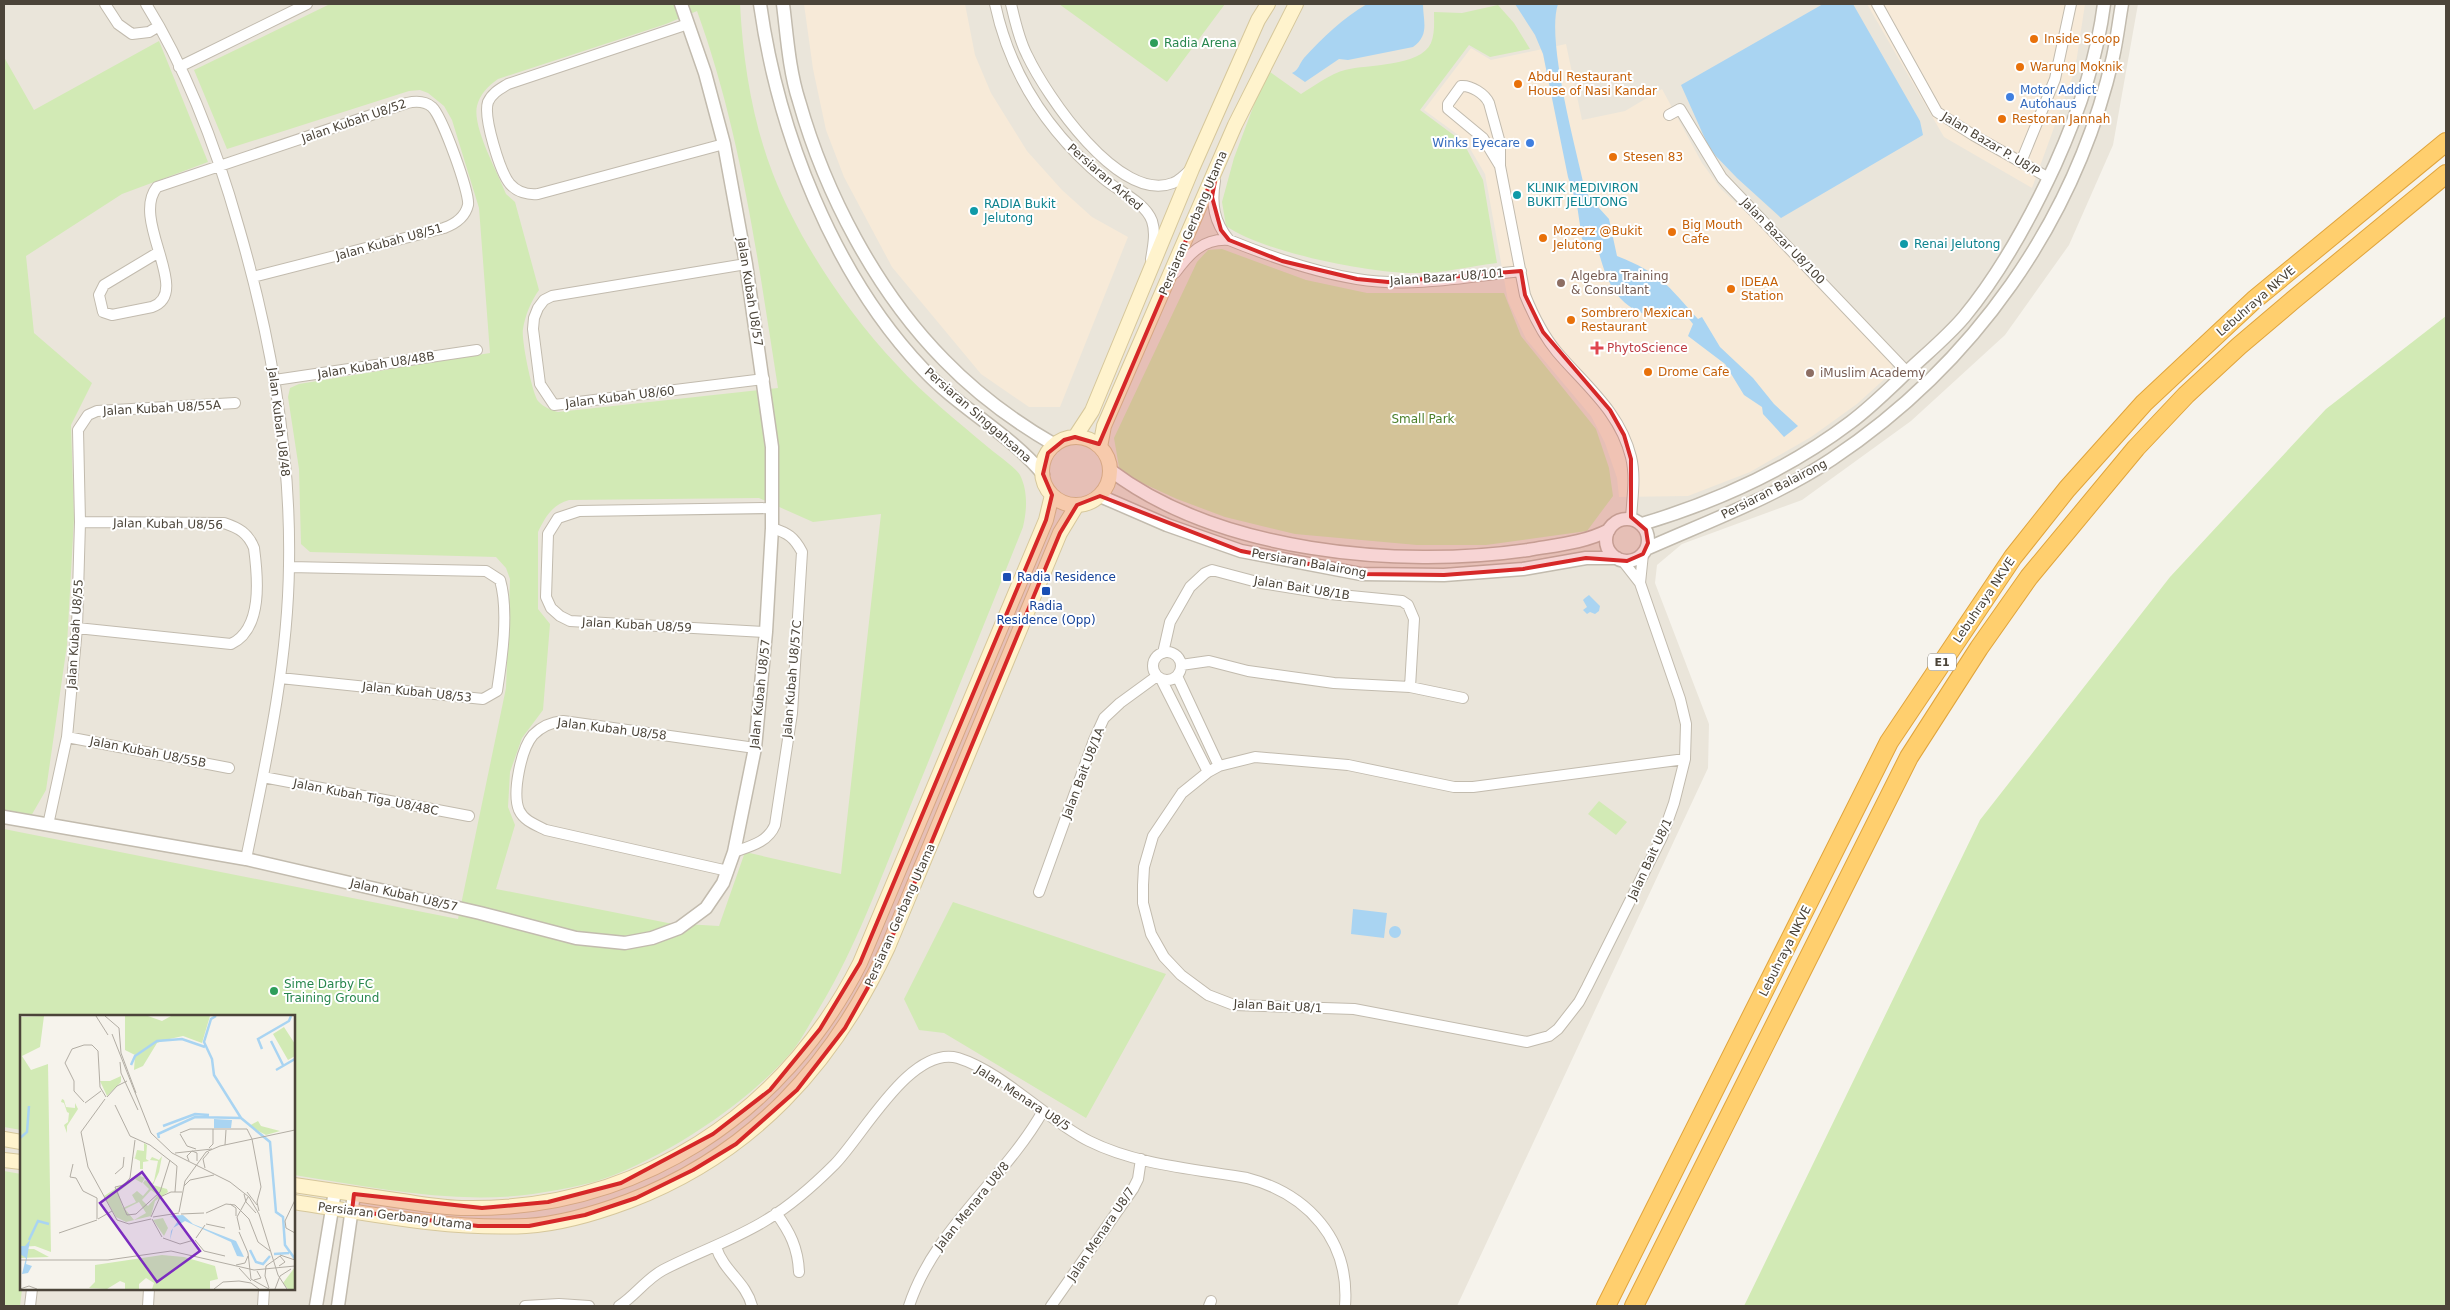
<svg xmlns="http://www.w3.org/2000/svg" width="2450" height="1310" font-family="'DejaVu Sans',sans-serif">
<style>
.residential{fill:#eae5da;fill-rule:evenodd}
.commercial{fill:#f7ead8}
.green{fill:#d2eab5;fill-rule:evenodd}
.water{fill:#a9d4f2}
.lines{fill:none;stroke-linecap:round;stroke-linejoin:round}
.minor-casing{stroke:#c2bbae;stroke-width:12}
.tertiary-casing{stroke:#c2bbae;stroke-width:15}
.secondary-casing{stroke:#d6c79b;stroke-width:16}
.motorway-casing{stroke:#e0a43c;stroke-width:20}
.minor{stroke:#fff;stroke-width:10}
.tertiary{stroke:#fff;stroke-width:12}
.secondary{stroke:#fff3cd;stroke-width:14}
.motorway{stroke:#ffcf6e;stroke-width:18}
.marked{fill:#d62828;fill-opacity:0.2;stroke:#d62828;stroke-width:4;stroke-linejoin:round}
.food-dot{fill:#e8710a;stroke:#fff;stroke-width:2}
.leisure-dot{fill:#2e9e5b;stroke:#fff;stroke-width:2}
.shop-dot{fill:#3f7fe0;stroke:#fff;stroke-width:2}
.culture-dot{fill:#0f9aa8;stroke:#fff;stroke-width:2}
.education-dot{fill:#8d6e63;stroke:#fff;stroke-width:2}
.health-dot{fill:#e0444e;stroke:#fff;stroke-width:2}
.transit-dot{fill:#1a4fb4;stroke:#fff;stroke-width:2}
.labels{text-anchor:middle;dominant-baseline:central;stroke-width:4;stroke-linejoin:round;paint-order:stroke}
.shield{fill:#fff;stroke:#817c74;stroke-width:1}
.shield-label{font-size:11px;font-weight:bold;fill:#4b4439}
.food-label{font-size:12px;fill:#c56008;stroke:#fff;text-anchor:start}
.leisure-label{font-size:12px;fill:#27864d;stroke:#fff;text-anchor:start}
.shop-label{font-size:12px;fill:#366cbe;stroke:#fff;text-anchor:start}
.street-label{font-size:12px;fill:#4b4439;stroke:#fff}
.culture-label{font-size:12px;fill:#0d838f;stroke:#fff;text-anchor:start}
.education-label{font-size:12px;fill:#785e54;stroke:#fff;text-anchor:start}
.health-label{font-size:12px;fill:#be3a42;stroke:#fff;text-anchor:start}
.park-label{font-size:12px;fill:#4a7f2a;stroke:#fff}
.transit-label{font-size:12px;fill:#164399;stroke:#fff;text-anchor:start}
.inset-river{fill:none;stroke:#a9d4f2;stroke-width:2.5}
.inset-road{fill:none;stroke:#b2ada4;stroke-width:1}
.view{fill:#7b2cbf;fill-opacity:0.15;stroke:#7b2cbf;stroke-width:2.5}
.inset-edge{fill:none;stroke:#4b4439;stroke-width:2.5}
</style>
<rect width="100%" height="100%" fill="#f6f3ec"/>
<!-- residential -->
<path class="residential" d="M4,4H2138L2113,145L2069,245L2005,335L1911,421L1802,500L1682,544L1657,565L1655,583L1709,724L1708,768L1457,1306H4ZM21,1016H294V1289H21Z"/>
<!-- commercial -->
<path class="commercial" d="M804,4H965L975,55L991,93L1027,151L1062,190L1092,217L1128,237L1060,407H1029L981,374L892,267L844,177L826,130L813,69Z
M1867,4H2085L2075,70L2032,188L1944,137Z
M1566,44L1582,120L1625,111L1662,89L1702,163L1721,189L1750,216L1893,364L1890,374L1857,404L1811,437L1750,472L1688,496L1619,497L1617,478L1605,443L1591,416L1526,339L1508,301L1485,174L1465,140L1424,110L1471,48L1491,60Z"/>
<!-- green -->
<path class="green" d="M330,4H740C743,61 752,120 773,174C799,241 847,312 896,364C924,395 957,421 989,448C996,454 1016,468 1020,475C1028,491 1027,510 1023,527C983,628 942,728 901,829C875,893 851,958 814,1017C807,1028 801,1040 793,1050C749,1103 660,1162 594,1182C575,1187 553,1191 533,1194C452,1205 373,1187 294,1175V1016H21V1130L4,1127V829L458,919L506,688L510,579L506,568L496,557L310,552L301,544L299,469L288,397L290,388L299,384L490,353L479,208L452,120L444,106L428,93L420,90L409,91L227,149L194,70ZM697,11C741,132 758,261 778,388L558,412C551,410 543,407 538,401C532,393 521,339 523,329C525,316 531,301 539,290L515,202L506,194C498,173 472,127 477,106C480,94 488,86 498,79L666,24ZM759,498L813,522L881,514L841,874L745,852L719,926L668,923L496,889L515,825L508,807L510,772L522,738L543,710L550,624L538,609V532C545,517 553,504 569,500Z
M1059,4H1225L1167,82Z
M1498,5L1514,23L1530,49L1490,57L1469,45L1420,110L1463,142L1483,180L1497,263C1470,266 1441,274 1414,273C1368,273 1263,252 1226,226L1222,202L1234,158L1267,70L1301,94C1314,86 1330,74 1345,70C1368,64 1420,67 1431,43C1435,33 1434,22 1434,12L1462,13Z
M159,41L208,162L122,194L26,256L34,333L92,383L71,425L74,518L67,645L46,790L31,816L4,811V57L34,110Z
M1222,249L1306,280L1367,293H1504L1521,336L1596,429L1609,468L1613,496L1587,531L1486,545H1417L1295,534L1225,517L1177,499L1129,477L1119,467L1114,438L1197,262L1208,250Z
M2446,316V1306H1744L1980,820L2170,577L2326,409Z
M1599,801L1627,822L1616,835L1588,814Z
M953,902L1166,974L1086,1118L944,1033L919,1030L904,999Z
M4,1171L21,1174L22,1289L20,1306H4Z"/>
<!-- water -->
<path class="water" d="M1367,4H1423C1423,21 1430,35 1413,47L1348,60L1339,59L1305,82L1292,73C1299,70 1299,64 1304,58C1323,37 1343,18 1367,4Z
M1515,4H1558C1546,39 1575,145 1584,186L1589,197L1609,219L1617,256C1662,274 1667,285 1698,319L1702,317L1720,347L1753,378L1774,404L1798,426L1784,437L1763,414L1762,407L1744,395L1725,364L1688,336L1693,324L1689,319C1655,321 1623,314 1608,279C1602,267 1600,254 1595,242L1587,243L1582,239L1577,205L1568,177L1543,54L1535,35Z
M1823,4H1853L1920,121L1923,135L1781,218L1737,178L1710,150L1681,85Z
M1589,595L1600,606L1599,611L1595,614L1590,612L1587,614L1583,610L1587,607L1583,600L1585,598Z
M1353,909L1387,913L1384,938L1351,934Z
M1389 932a6 6 0 1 1 12 0a6 6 0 1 1-12 0Z"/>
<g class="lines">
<defs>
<path id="minor" d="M105,4L118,24L132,34L149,32L159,26
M146,4C189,73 217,150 239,228C271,338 291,451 289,565C288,664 266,762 246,859
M995,4C1010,74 1049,133 1104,179C1118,191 1145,202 1152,221C1156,233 1153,247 1151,259
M1011,4C1015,21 1019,40 1027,55C1046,95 1119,204 1173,183C1179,181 1186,174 1191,169
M1877,4L1937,112L1973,135L2049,178
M688,24L508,84C500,89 492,93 488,102C483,117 500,172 510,184C517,192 528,195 538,194L724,144
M179,67L307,4
M1669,115L1680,109L1722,178L1907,372
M2021,162L2055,79L2071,4
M1500,166L1483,138L1448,109V104L1461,86C1471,85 1485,94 1489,103L1500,143V166L1525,295C1533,315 1542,334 1557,352C1586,386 1620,412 1631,457C1636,477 1632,499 1631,519
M1215,181C1211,204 1214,222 1229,240
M159,252L104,285L99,295L103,312L112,315L152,307C193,293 130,220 157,187L407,103C416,101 425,101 432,107C442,116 470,193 468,205C465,218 455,224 444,228L253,277
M746,264L552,296L544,300L538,308L534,318L533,329L540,384L554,405L764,379
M1175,273C1189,254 1203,238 1229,240C1271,257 1313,272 1357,279C1410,288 1467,277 1521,271
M275,380L477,350
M1622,560L1640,583L1680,699L1686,724L1685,759L1674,803L1662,837L1587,987L1579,1002L1558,1029L1549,1036L1527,1042L1354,1009L1234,1005L1208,995L1181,975L1164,957L1151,934L1143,903V885L1144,867L1153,836L1182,793L1208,772L1219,766L1255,757L1348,765L1454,787H1473L1685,759
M1640,583L1643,554
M77,628L231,644C263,629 258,578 254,548C248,533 239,528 224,523L80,522
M766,632L570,621L560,616L551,608L546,597L548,534L558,518L579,511L772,508
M1153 666a14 14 0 1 1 28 0a14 14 0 1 1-28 0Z
M1163,653L1170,622L1190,587L1205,573L1212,570L1261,583L1330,594L1402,601L1408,605L1414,619L1410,687
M1181,665L1209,661L1248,671L1334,683L1410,687L1463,698
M1177,676L1219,766
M280,678L483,699L497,691C502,659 509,611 500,580L486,571L289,567
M1161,679L1208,772
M67,737L229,768
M263,777L469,816
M48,825L67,737L77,628L80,522L78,430L88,415L97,411L235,403
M734,852C751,846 768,842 775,825L792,713L802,552C794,537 788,533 772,528
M728,871L546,830C536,825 524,821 519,810C512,793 521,749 533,735C541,727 552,722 563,721L755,748
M1039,892L1094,740L1104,718L1120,703L1157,676
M776,1213C790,1232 798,1248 799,1272
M716,1247C724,1272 746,1282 752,1306
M30,1306L32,1289
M148,1306L149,1289
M263,1306L264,1289
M525,1306L559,1304L589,1306
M619,1306C635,1296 646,1279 663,1270C697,1252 735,1240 768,1219C793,1204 815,1184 835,1164C864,1134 911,1045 958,1058C1003,1072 1047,1120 1089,1141C1137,1165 1195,1169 1247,1178C1308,1194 1350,1240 1345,1306
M909,1306C934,1229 1004,1180 1043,1111
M1051,1306L1133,1189L1138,1179L1141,1159
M1209,1306L1211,1301"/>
<path id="tertiary" d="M760,4C778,132 833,274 923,369C959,408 1009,433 1043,474
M783,4C787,36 789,70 799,101C825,193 876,291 944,360C976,393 1015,422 1055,445
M1110,470C1218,552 1398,569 1528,550C1556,545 1584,543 1609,530
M1100,496L1167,525L1241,551L1361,574L1444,575L1523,569L1586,558H1617
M1606 540a21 21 0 1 1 42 0a21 21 0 1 1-42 0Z
M1642,524C1716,502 1789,469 1851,422C1871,407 1889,389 1907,372C1926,354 1947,337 1964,317C2002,271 2030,219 2055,165C2078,114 2097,60 2104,4
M1646,549C1709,521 1775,497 1832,459C1973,365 2075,222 2113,57C2117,39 2119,21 2122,4
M4,817L246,859L480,913L576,938L625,943L652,938L679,928L706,908L723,883L734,852L755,748L766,632L772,528V447L746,264L724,144L705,73L681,4
M316,1306L335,1191
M338,1306L354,1194"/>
<path id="secondary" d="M1075,437L1092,411L1192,169L1258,20L1268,4
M1042 471a34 34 0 1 1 68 0a34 34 0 1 1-68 0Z
M1100,447L1104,426L1235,125L1296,4
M4,1139L21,1142
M4,1160L21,1162
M294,1185C330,1190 366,1196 402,1201C423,1204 444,1208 466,1208C638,1210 783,1115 860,963L1046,520L1052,495
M294,1202C371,1214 448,1230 526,1226C560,1224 597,1213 629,1201C752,1154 833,1065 888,947L1060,533L1077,505"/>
<path id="motorway" d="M1606,1306L1889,742L2013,557L2067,489L2144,403L2254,300L2446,142
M1634,1306L1909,757L1979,648L2029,577L2136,448L2186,395L2239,346L2292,301L2446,174"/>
</defs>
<!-- minor casing -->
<use href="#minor" class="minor-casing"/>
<!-- tertiary casing -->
<use href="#tertiary" class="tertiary-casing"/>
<!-- secondary casing -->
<use href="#secondary" class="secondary-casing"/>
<!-- motorway casing -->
<use href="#motorway" class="motorway-casing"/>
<!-- minor -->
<use href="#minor" class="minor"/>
<!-- tertiary -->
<use href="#tertiary" class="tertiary"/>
<!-- secondary -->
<use href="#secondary" class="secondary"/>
<!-- motorway -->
<use href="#motorway" class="motorway"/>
</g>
<!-- marked area -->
<path class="marked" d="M1218,165L1212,197L1221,230L1229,240L1282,261L1357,279L1388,282L1521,271L1525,295L1543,332L1610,410L1624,435L1631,459V517L1646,530L1648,543L1643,554L1627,561L1586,558L1523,569L1444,575L1361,574L1241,551L1100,496L1077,505L1060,533L880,966L845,1028L797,1090L736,1144L693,1170L636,1198L585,1215L529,1226H478L352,1211L354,1194L482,1208L548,1202L621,1183L713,1134L770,1090L820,1029L860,963L1046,520L1052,495L1043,474L1048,453L1064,440L1075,437L1099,444Z"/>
<!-- markers -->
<g class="food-dot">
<circle cx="2034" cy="39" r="5"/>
<circle cx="2020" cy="67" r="5"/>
<circle cx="1518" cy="84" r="5"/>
<circle cx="2002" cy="119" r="5"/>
<circle cx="1613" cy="157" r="5"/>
<circle cx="1672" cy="232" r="5"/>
<circle cx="1543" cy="238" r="5"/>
<circle cx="1731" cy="289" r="5"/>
<circle cx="1571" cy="320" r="5"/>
<circle cx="1648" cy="372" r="5"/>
</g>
<g class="leisure-dot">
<circle cx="1154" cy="43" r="5"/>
<circle cx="274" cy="991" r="5"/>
</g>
<g class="shop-dot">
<circle cx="2010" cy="97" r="5"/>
<circle cx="1530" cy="143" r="5"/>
</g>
<g class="culture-dot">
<circle cx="1517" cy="195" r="5"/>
<circle cx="974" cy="211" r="5"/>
<circle cx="1904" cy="244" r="5"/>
</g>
<g class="education-dot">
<circle cx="1561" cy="283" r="5"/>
<circle cx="1810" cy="373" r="5"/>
</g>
<path class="health-dot" d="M1594.5 340.5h5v5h5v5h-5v5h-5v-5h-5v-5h5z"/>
<g class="transit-dot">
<rect x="1002" y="572" width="10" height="10" rx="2.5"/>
<rect x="1041" y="586" width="10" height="10" rx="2.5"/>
</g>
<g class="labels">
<!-- shield labels -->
<rect class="shield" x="1928" y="653.5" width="28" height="17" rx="4"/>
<g class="shield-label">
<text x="1942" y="662">E1</text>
</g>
<!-- food labels -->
<g class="food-label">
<text x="2044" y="39">Inside Scoop</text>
<text x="2030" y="67">Warung Moknik</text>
<text x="1528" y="77">Abdul Restaurant<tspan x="1528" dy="14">House of Nasi Kandar</tspan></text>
<text x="2012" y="119">Restoran Jannah</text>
<text x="1623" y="157">Stesen 83</text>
<text x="1682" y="225">Big Mouth<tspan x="1682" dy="14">Cafe</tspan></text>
<text x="1553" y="231">Mozerz @Bukit<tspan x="1553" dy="14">Jelutong</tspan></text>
<text x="1741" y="282">IDEAA<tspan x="1741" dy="14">Station</tspan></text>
<text x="1581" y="313">Sombrero Mexican<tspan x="1581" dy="14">Restaurant</tspan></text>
<text x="1658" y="372">Drome Cafe</text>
</g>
<!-- leisure labels -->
<g class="leisure-label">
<text x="1164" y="43">Radia Arena</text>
<text x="284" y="984">Sime Darby FC<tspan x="284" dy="14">Training Ground</tspan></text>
</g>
<!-- shop labels -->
<g class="shop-label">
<text x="2020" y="90">Motor Addict<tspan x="2020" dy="14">Autohaus</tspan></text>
<text x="1520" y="143" text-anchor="end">Winks Eyecare</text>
</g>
<!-- street labels -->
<g class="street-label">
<text transform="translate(354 121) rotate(-19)">Jalan Kubah U8/52</text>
<text transform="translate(1991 144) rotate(31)">Jalan Bazar P. U8/P</text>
<text transform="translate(1105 177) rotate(41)">Persiaran Arked</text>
<text transform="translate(1193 223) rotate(-67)">Persiaran Gerbang Utama</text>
<text transform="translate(1783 241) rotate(46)">Jalan Bazar U8/100</text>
<text transform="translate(389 242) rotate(-15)">Jalan Kubah U8/51</text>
<text transform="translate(1447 277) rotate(-4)">Jalan Bazar U8/101</text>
<text transform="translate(750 292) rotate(81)">Jalan Kubah U8/57</text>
<text transform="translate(2256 301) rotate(-41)">Lebuhraya NKVE</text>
<text transform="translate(376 365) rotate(-9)">Jalan Kubah U8/48B</text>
<text transform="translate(620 397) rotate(-7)">Jalan Kubah U8/60</text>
<text transform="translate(162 408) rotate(-3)">Jalan Kubah U8/55A</text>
<text transform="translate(978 415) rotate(41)">Persiaran Singgahsana</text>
<text transform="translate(279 422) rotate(83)">Jalan Kubah U8/48</text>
<text transform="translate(1774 489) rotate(-27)">Persiaran Balairong</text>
<text transform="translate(168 524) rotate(1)">Jalan Kubah U8/56</text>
<text transform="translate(1309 563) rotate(10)">Persiaran Balairong</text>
<text transform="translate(1302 588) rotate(9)">Jalan Bait U8/1B</text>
<text transform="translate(1984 600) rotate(-56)">Lebuhraya NKVE</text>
<text transform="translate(637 625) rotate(3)">Jalan Kubah U8/59</text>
<text transform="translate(75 634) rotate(-86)">Jalan Kubah U8/55</text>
<text transform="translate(792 679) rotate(-85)">Jalan Kubah U8/57C</text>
<text transform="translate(417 692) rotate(6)">Jalan Kubah U8/53</text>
<text transform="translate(760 694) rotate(-84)">Jalan Kubah U8/57</text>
<text transform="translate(612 729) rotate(7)">Jalan Kubah U8/58</text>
<text transform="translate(148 752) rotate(11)">Jalan Kubah U8/55B</text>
<text transform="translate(1083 773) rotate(-69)">Jalan Bait U8/1A</text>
<text transform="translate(366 797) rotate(11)">Jalan Kubah Tiga U8/48C</text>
<text transform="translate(1650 859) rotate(-65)">Jalan Bait U8/1</text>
<text transform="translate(404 895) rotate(13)">Jalan Kubah U8/57</text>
<text transform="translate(900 915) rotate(-66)">Persiaran Gerbang Utama</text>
<text transform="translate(1785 951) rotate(-63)">Lebuhraya NKVE</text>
<text transform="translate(1278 1006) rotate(3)">Jalan Bait U8/1</text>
<text transform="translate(1023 1098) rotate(33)">Jalan Menara U8/5</text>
<text transform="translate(972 1206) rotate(-51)">Jalan Menara U8/8</text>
<text transform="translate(395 1216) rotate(7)">Persiaran Gerbang Utama</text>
<text transform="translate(1101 1234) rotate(-56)">Jalan Menara U8/7</text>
</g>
<!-- culture labels -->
<g class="culture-label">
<text x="1527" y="188">KLINIK MEDIVIRON<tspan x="1527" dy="14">BUKIT JELUTONG</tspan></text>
<text x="984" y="204">RADIA Bukit<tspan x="984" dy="14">Jelutong</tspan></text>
<text x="1914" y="244">Renai Jelutong</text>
</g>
<!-- education labels -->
<g class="education-label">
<text x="1571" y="276">Algebra Training<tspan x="1571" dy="14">&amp; Consultant</tspan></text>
<text x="1820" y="373">iMuslim Academy</text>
</g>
<!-- health labels -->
<g class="health-label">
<text x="1607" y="348">PhytoScience</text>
</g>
<!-- park labels -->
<g class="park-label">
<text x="1423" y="419">Small Park</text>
</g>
<!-- transit labels -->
<g class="transit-label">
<text x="1017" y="577">Radia Residence</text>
<text x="1046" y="606" text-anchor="middle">Radia<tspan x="1046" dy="14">Residence (Opp)</tspan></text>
</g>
</g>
<!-- overview -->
<g transform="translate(20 1015)">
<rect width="275" height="275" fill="#f6f3ec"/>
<path d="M24,1L20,32L2,41L11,55L28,49L31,237L15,231L0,232V2ZM105,1H128L142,6L151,1H190L182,28L163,21L145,25L137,28L123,51L114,55L115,40L105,35ZM264,12L275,29V41L268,45L253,19ZM101,61V67L87,81L80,66H90ZM42,84L44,85L46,92L55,93V88L58,94L47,111V118L44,110L48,107L49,98L47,97L44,88L41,87ZM238,106L241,111L260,116L246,120L229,111ZM124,128L127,130L126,144L129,146L123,147V154H120V146L112,142L115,143L117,135L124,136ZM142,141L139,157L133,170L147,174L148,177L135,186L131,201L106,207L96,202L84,181L123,156L120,161L125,163L122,168L115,164L98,177L103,193L116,187L112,180L117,176L123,181L129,174L123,168L125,165L132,169L134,166L138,146L130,145L132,142L139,145ZM131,175L138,180L128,191L122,185ZM119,187L126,198L114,205L105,194ZM143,203L148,213L144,221L133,205ZM0,234H14L29,242L0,243ZM142,240L164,242L195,251L198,264L190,266V274H132L134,268L126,263L119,269V274H105V268L100,266L87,274L69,273L75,267V250ZM275,252V274H268L263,268Z" fill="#d2eab5" fill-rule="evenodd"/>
<path d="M194,104L212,105L211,113H194ZM163,200L173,209L216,226L224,242L217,241L211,227L165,206L153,213L150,225L151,216L158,206L150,201ZM10,225L6,249L12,251L8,258L2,259L6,243L0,239V231H5Z" fill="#a9d4f2"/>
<path class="inset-river" d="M196,1L191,4L184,27L192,44L194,60L221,103M251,26L263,50M242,34L238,24L269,6L271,1M111,50L115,41L137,26L162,24L185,32M256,55L275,44M221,103L250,127L256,197L263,202L265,230L275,244M143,111L175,99L189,100M0,123L7,117L9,91M139,123L138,119L175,102L221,103M9,225L18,206L29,209M230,235L236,247L243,249L250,241M254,239L269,238"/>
<path class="inset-road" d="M76,1L88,20M85,1L99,13L101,38L116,78M92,19L131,118L152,138L210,167L229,182L239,199L258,260L267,274M100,47L101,58L118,95M87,82L97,71L107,66M85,84L61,117L68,152L97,205L109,209L131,204M64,87L54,76V66L45,48L52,34L64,30H72L78,36L80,72L86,82M65,88L81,76M95,90L110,121L130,130L157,151L155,177M160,118L170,114H227L232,124M160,119L167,131L176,134M232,124L241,172L237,187L239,196M205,130L206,115M189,133L193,129V114M155,138L192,134M169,146L167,141L172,136L177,138V146M53,149L50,162L56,163L63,176L77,183V204M185,153L183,144L189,137M95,159L103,152L104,142M164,171L170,165L194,160M95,172L107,200L116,199L140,177L150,145M95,172L104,170L110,163L115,125M227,177L237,190M224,179L226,187L236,198M275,185L265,206L266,213L275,218M210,189L216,193V201M159,197L165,166L186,137L200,131L275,115M186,198L206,189L215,190L229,204L238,227L250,236M161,199L184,198M131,202L140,182L151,177H162M133,202L159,198M78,204L92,196M132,204L142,222M186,209L205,213M220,215L217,202L228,182M219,217L228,238L231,264L249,274M39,218L77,205M143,223L160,229L174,225M176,223L185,210M175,225L184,236L205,241M260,240L275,245M0,245H88L151,236L234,255L275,251M216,250L225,248L228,241M219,253L231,266M234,265L241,263L237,256M249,273L245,261L246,251L260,241L265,247L259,251M0,274L9,271L17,274M194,274L203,267L219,266L231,268L239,274M255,274L260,261L271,254"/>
<path class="view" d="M122,157L180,236L137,267L80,188Z"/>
<rect width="275" height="275" class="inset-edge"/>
</g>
<!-- border -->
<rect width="2450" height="1310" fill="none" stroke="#4b4439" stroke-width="10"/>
</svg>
